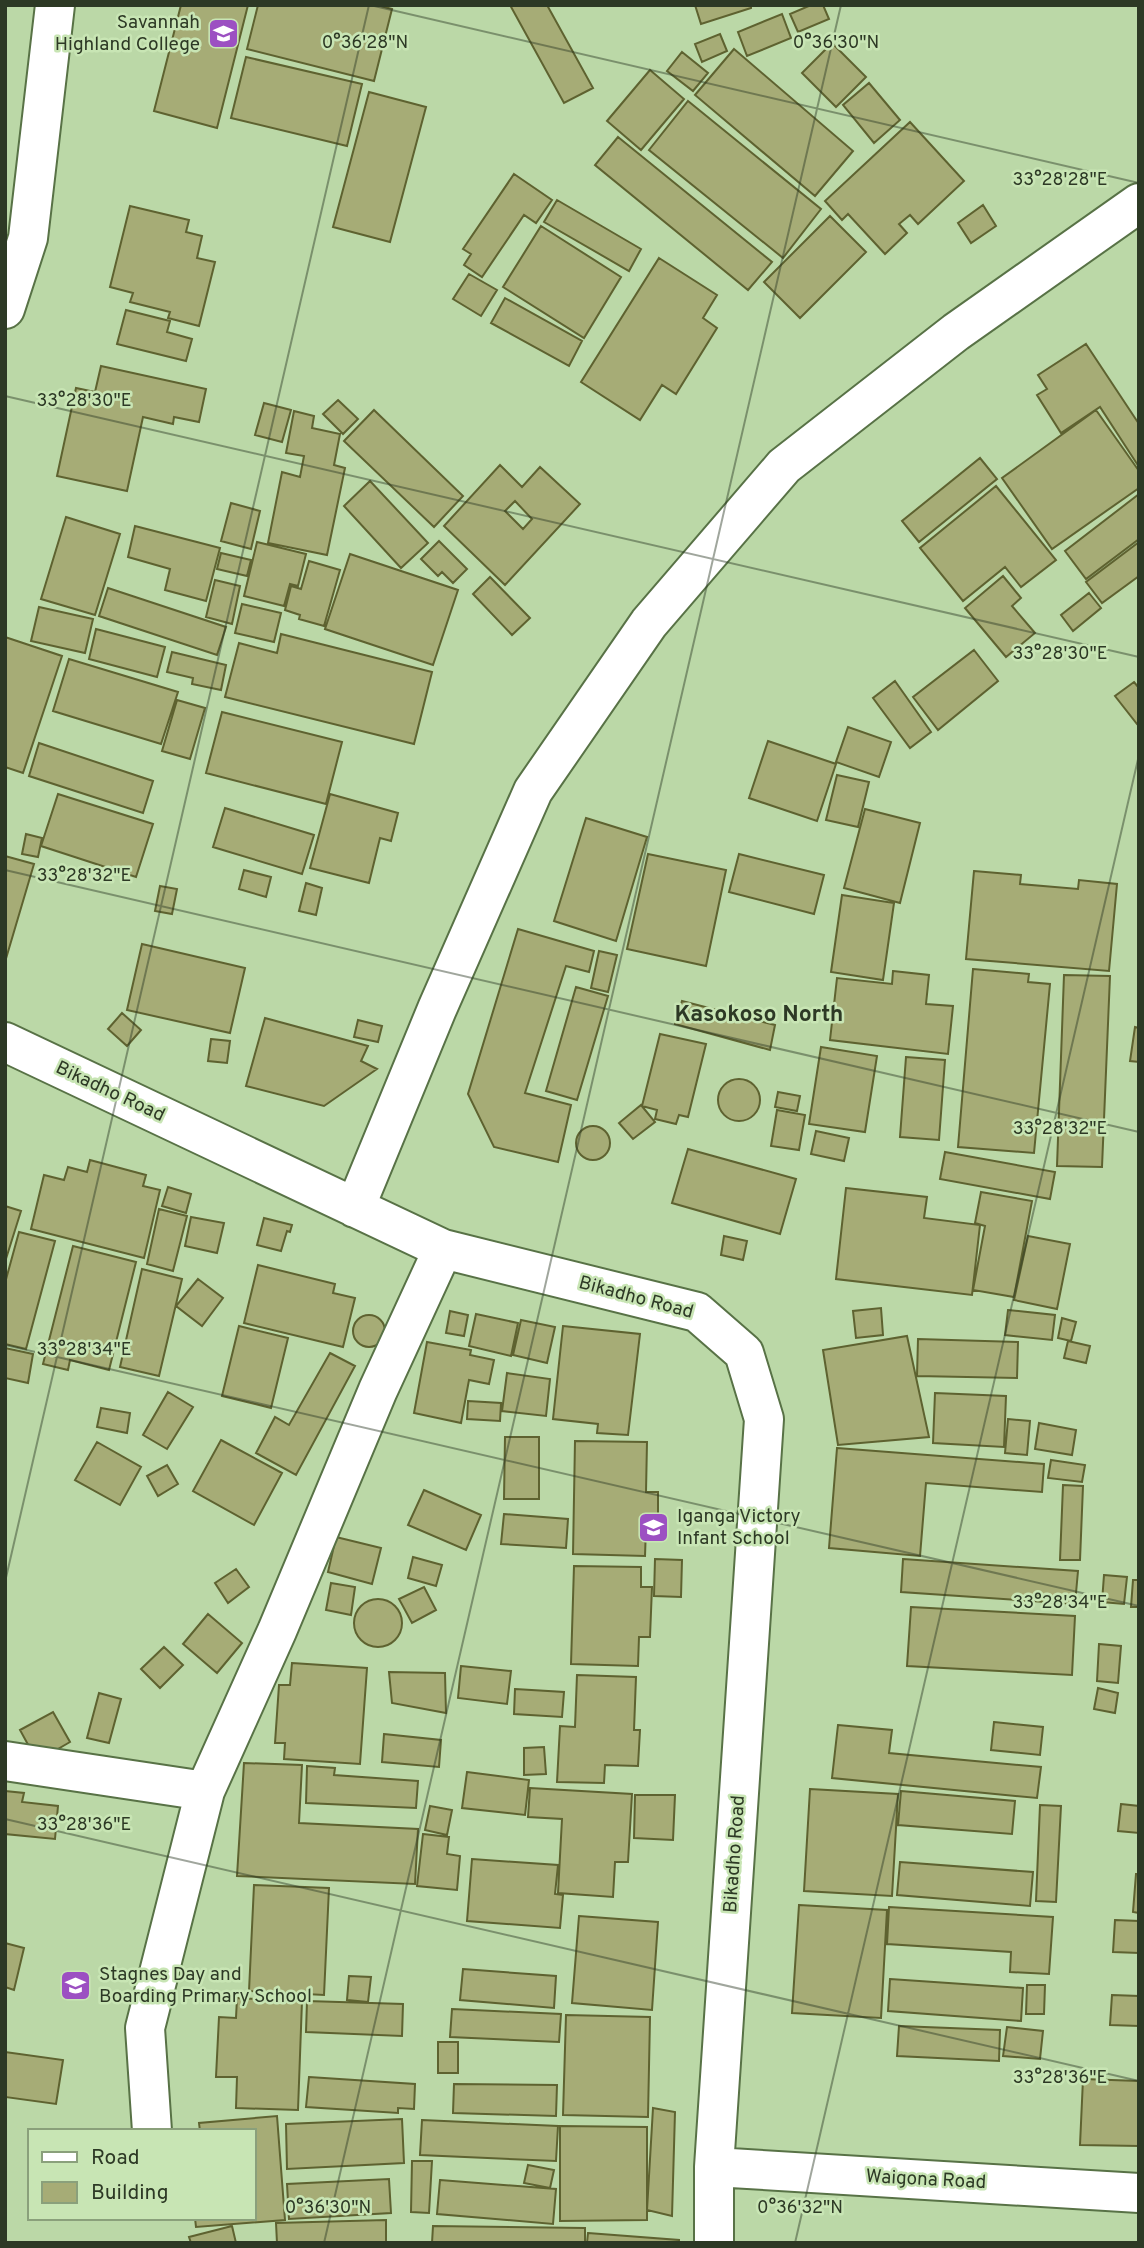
<svg xmlns="http://www.w3.org/2000/svg" width="1144" height="2248" font-family="Overpass,sans-serif">
<style>
.building{fill:#a6ac76;stroke:#5e6230;stroke-width:2;fill-rule:evenodd}
.lines{fill:none;stroke-linecap:round;stroke-linejoin:round}
.minor-casing{stroke:#587246;stroke-width:42}
.minor{stroke:#fff;stroke-width:38}
.ticks{fill:none;stroke:#2d3925;stroke-width:2;stroke-opacity:0.45}
.labels{text-anchor:middle;dominant-baseline:central;stroke-width:5;stroke-linejoin:round;paint-order:stroke}
.poi-label{font-size:19px;fill:#2d3925;stroke:#c8e5b4;text-anchor:start}
.street-label{font-size:19px;fill:#2d3925;stroke:#c8e5b4}
.quarter-label{font-size:23px;font-weight:bold;fill:#2d3925;stroke:#c8e5b4}
.ticks-label{font-size:18px;text-anchor:middle;fill:#2d3925;stroke:#c8e5b4;stroke-width:5;stroke-linejoin:round;paint-order:stroke}
</style>
<rect width="100%" height="100%" fill="#bbd8a7"/>
<!-- building -->
<path class="building" d="M181,5H248L217,128L154,111Z
M258,5H377L392,9L374,81L247,49Z
M510,5H547L593,88L564,103Z
M695,5H751V8L701,24Z
M811,5H823L829,19L798,32L790,14Z
M782,14L791,38L747,56L738,32Z
M720,34L727,51L702,62L695,44Z
M832,43L866,77L836,107L802,73Z
M734,49L853,151L815,196L695,95Z
M682,52L708,73L693,91L667,71Z
M246,57L362,84L347,146L231,118Z
M650,70L684,99L641,150L607,121Z
M869,83L900,120L874,143L843,105Z
M369,92L426,107L390,242L333,227Z
M688,101L821,209L783,258L649,150Z
M910,122L964,181L918,224L910,215L899,224L907,233L885,254L848,214L842,220L825,201Z
M618,137L772,262L748,290L595,165Z
M514,174L552,200L536,223L524,215L482,277L464,265L471,254L463,249Z
M557,200L641,249L629,271L544,222Z
M983,205L996,226L971,243L958,223Z
M130,206L189,220L186,232L202,236L197,258L215,262L199,326L168,318L170,312L130,302L133,293L110,287Z
M830,216L866,252L800,318L764,282Z
M541,226L621,277L584,338L503,287Z
M659,258L717,295L703,318L717,328L676,394L662,385L640,420L581,382Z
M469,274L497,290L481,316L453,299Z
M505,298L582,341L569,366L491,323Z
M126,310L170,321L167,332L192,339L186,361L117,344Z
M1086,344L1139,424V467L1100,407L1061,433L1037,395L1047,389L1038,375Z
M101,366L206,389L199,422L174,417L173,424L143,417L127,491L57,476L76,388L95,392Z
M338,400L358,419L343,434L323,414Z
M264,403L291,410L282,442L255,435Z
M374,410L463,496L434,527L344,441Z
M1096,410L1139,471V488L1052,549L1002,478Z
M294,411L314,416L312,428L340,434L334,465L345,468L327,555L268,543L282,472L300,477L304,456L286,453Z
M980,458L997,479L919,542L902,521Z
M500,465L522,487L540,467L580,504L505,585L444,526ZM515,501L532,519L523,529L505,511Z
M370,481L428,543L401,568L344,506Z
M996,486L1056,560L1021,587L1005,567L963,601L920,548Z
M1139,494V539L1086,579L1065,551Z
M231,503L260,511L251,549L221,541Z
M66,517L120,534L95,615L41,599Z
M135,526L220,548L206,601L165,590L170,569L128,557Z
M439,541L467,569L453,583L442,572L438,576L421,559Z
M257,542L306,554L298,586L290,584L284,606L244,596Z
M1139,542V576L1102,603L1086,582Z
M221,553L251,560L247,576L217,569Z
M350,554L458,590L433,665L325,629Z
M309,561L340,570L324,626L299,619L300,615L285,610L291,586L301,589Z
M1003,576L1021,598L1012,606L1035,633L1006,657L965,608Z
M490,577L530,618L512,635L473,594Z
M215,580L240,586L232,624L206,617Z
M108,588L226,627L217,655L99,616Z
M1089,593L1101,608L1073,631L1061,615Z
M242,604L281,613L274,642L235,633Z
M39,607L93,619L85,653L31,641Z
M96,629L165,647L157,677L89,659Z
M281,634L432,672L414,744L225,697L239,643L277,653Z
M5,637L62,656L23,773L5,767Z
M974,650L998,681L938,730L913,697Z
M172,652L226,665L221,690L192,684L193,678L167,672Z
M69,659L178,692L161,744L53,711Z
M895,681L931,732L910,748L873,698Z
M1134,682L1139,688V723L1137,724L1115,696Z
M177,700L205,708L190,759L162,751Z
M222,712L342,742L326,804L206,773Z
M848,727L891,742L879,777L836,762Z
M768,741L836,764L817,821L749,798Z
M39,743L153,781L143,813L29,776Z
M837,775L869,782L858,827L826,820Z
M58,794L153,824L136,877L41,846Z
M330,794L398,813L391,841L380,838L369,883L310,868Z
M225,808L314,835L302,874L213,847Z
M865,809L920,823L900,903L844,888Z
M586,818L647,837L616,941L554,921Z
M26,834L42,838L38,857L22,854Z
M648,854L726,870L706,966L627,949Z
M739,854L824,875L814,914L729,892Z
M5,856L34,864L5,962Z
M244,870L271,877L266,897L239,889Z
M974,871L1021,875L1020,884L1078,889L1079,880L1117,884L1109,971L966,959Z
M306,883L322,888L316,915L299,911Z
M160,886L177,889L172,914L155,911Z
M842,895L894,903L883,980L831,972Z
M518,929L594,951L589,972L566,966L525,1093L571,1105L558,1162L494,1147L468,1094Z
M142,944L245,968L230,1033L127,1010Z
M599,951L617,955L608,992L591,988Z
M973,969L1029,974L1028,982L1050,984L1034,1153L958,1147Z
M893,971L929,975L926,1004L953,1006L948,1054L830,1040L837,978L892,984Z
M1064,975L1110,976L1102,1167L1057,1166Z
M576,987L608,996L577,1100L546,1091Z
M682,1001L775,1025L770,1050L675,1024Z
M122,1013L141,1030L127,1046L108,1029Z
M265,1018L368,1046L361,1061L377,1069L324,1106L246,1086Z
M358,1020L382,1026L378,1042L354,1037Z
M1135,1027L1139,1028V1062L1130,1061Z
M660,1034L706,1044L688,1117L679,1115L676,1124L655,1119L657,1110L642,1106Z
M211,1039L230,1041L227,1063L208,1061Z
M821,1047L877,1056L865,1132L809,1124Z
M906,1057L945,1060L939,1140L900,1137Z
M718 1100a21 21 0 1 1 42 0a21 21 0 1 1-42 0Z
M778,1092L800,1096L797,1111L775,1107Z
M641,1105L655,1122L633,1139L619,1123Z
M777,1110L805,1115L799,1150L771,1146Z
M576 1143a17 17 0 1 1 34 0a17 17 0 1 1-34 0Z
M816,1131L849,1138L844,1161L811,1154Z
M688,1149L796,1179L780,1234L672,1203Z
M945,1152L1055,1172L1050,1199L940,1179Z
M90,1160L146,1175L143,1186L160,1190L144,1258L31,1229L44,1175L64,1180L68,1167L87,1172Z
M168,1187L191,1194L186,1213L162,1206Z
M846,1188L927,1197L924,1218L980,1225L972,1295L836,1279Z
M981,1192L1032,1201L1014,1297L973,1290L985,1226L975,1223Z
M5,1206L21,1211L5,1262Z
M159,1209L187,1216L173,1271L147,1264Z
M191,1217L224,1223L217,1253L185,1246Z
M264,1218L292,1225L290,1232L287,1231L281,1251L257,1245Z
M19,1232L55,1241L26,1349L5,1344V1283Z
M724,1236L747,1241L743,1260L721,1255Z
M1028,1236L1070,1244L1057,1309L1014,1300Z
M73,1246L136,1262L109,1370L70,1360L68,1370L43,1364Z
M258,1265L335,1284L333,1293L355,1298L343,1347L244,1323Z
M142,1269L182,1279L159,1376L120,1367Z
M198,1279L223,1298L202,1326L176,1306Z
M881,1308L883,1335L856,1338L853,1311Z
M1008,1310L1055,1315L1052,1340L1005,1335Z
M450,1311L468,1315L464,1336L446,1333Z
M476,1314L518,1323L511,1356L469,1346Z
M353 1331a16 16 0 1 1 32 0a16 16 0 1 1-32 0Z
M1062,1318L1076,1322L1071,1341L1058,1338Z
M521,1320L555,1327L547,1363L513,1355Z
M239,1326L288,1338L271,1408L222,1396Z
M563,1326L640,1334L628,1435L597,1433L598,1424L553,1419Z
M907,1336L929,1437L838,1445L823,1350Z
M918,1339L1018,1342L1017,1378L917,1376Z
M1068,1341L1090,1346L1086,1363L1064,1358Z
M427,1342L471,1350L470,1355L494,1360L489,1384L469,1380L461,1423L414,1413Z
M5,1348L33,1354L28,1383L5,1378Z
M330,1353L355,1366L296,1475L256,1453L275,1417L289,1425Z
M507,1373L550,1379L546,1416L502,1411Z
M168,1392L193,1407L167,1449L143,1435Z
M935,1393L1006,1396L1004,1447L933,1443Z
M468,1401L501,1403L500,1421L467,1419Z
M101,1408L130,1413L127,1433L97,1427Z
M1008,1419L1030,1421L1027,1455L1005,1453Z
M1039,1423L1076,1430L1072,1455L1035,1449Z
M505,1437H539V1499H504Z
M221,1440L282,1473L254,1525L193,1491Z
M575,1441L647,1442L646,1492H658V1527H646L645,1556L573,1554Z
M97,1442L141,1467L120,1505L75,1480Z
M837,1448L1044,1464L1042,1492L926,1483L920,1556L829,1548Z
M1051,1460L1085,1465L1082,1482L1048,1478Z
M167,1465L178,1484L158,1496L147,1476Z
M1063,1485L1083,1486L1080,1560H1060Z
M424,1490L481,1515L466,1550L408,1525Z
M504,1514L568,1519L566,1548L501,1544Z
M336,1537L381,1548L372,1584L328,1572Z
M413,1557L442,1565L436,1586L408,1578Z
M655,1559L682,1560L681,1597L654,1596Z
M903,1559L1078,1571L1075,1604L901,1592Z
M574,1566L641,1567V1587H652L650,1637H639L638,1666L571,1664Z
M236,1569L249,1587L228,1603L215,1583Z
M1104,1575L1127,1577L1124,1604L1102,1602Z
M1133,1580H1139V1607H1131Z
M331,1583L355,1587L351,1615L326,1610Z
M424,1587L436,1610L412,1623L399,1599Z
M354 1623a24 24 0 1 1 48 0a24 24 0 1 1-48 0Z
M911,1607L1075,1616L1072,1675L907,1666Z
M208,1614L242,1643L217,1673L183,1644Z
M1099,1644L1121,1646L1118,1683L1097,1681Z
M164,1647L183,1665L160,1688L141,1669Z
M292,1663L367,1668L360,1764L284,1759L285,1743H275L279,1685H290Z
M461,1666L511,1671L507,1704L458,1698Z
M389,1672L445,1673L446,1713L392,1703Z
M577,1675L636,1677L634,1730H640L638,1766L605,1765L604,1783L557,1782L560,1726L575,1727Z
M1098,1688L1118,1693L1115,1713L1094,1709Z
M515,1689L564,1692L562,1717L514,1714Z
M99,1693L121,1699L109,1743L87,1738Z
M53,1712L70,1742L37,1761L20,1730Z
M994,1722L1043,1727L1040,1755L991,1750Z
M838,1725L892,1730L889,1753L1041,1767L1037,1798L832,1778Z
M384,1734L441,1740L439,1767L382,1762Z
M544,1747L546,1774L524,1775V1748Z
M244,1763L302,1765L299,1823L418,1829L415,1884L237,1876Z
M307,1766L335,1768L334,1775L418,1781L416,1808L306,1803Z
M467,1772L529,1780L525,1815L462,1808Z
M530,1788L632,1794L628,1862H615L613,1897L558,1893L562,1819L528,1817Z
M810,1789L898,1794L892,1896L804,1891Z
M5,1791L24,1793L22,1802L58,1806L55,1839L5,1834Z
M901,1791L1015,1801L1012,1834L898,1825Z
M635,1795H675L673,1840L634,1838Z
M1121,1804L1139,1806V1833L1118,1831Z
M1040,1805L1061,1806L1056,1902L1036,1901Z
M430,1806L452,1810L447,1835L425,1830Z
M423,1834L449,1837L447,1854L460,1856L457,1890L417,1886Z
M472,1859L558,1865L555,1894L563,1895L560,1928L467,1921Z
M900,1862L1033,1872L1030,1906L897,1895Z
M1136,1874H1139V1913L1133,1912Z
M254,1885L329,1888L324,1995L249,1991Z
M799,1905L887,1910L881,2018L792,2013Z
M889,1907L1053,1917L1049,1974L1010,1972L1011,1952L887,1944Z
M579,1916L658,1922L652,2010L572,2003Z
M1115,1920L1139,1921V1953L1113,1952Z
M5,1943L24,1948L14,1990L5,1987Z
M463,1969L556,1976L554,2008L460,2000Z
M349,1976L371,1977L368,2002L347,2000Z
M890,1979L1023,1988L1021,2021L888,2011Z
M1027,1985H1045L1044,2014H1026Z
M1112,1995L1139,1996V2026L1110,2025Z
M237,1998L302,2001L298,2110L236,2108L237,2077H216L219,2017L236,2018Z
M307,2001L403,2004L402,2036L306,2032Z
M452,2009L561,2014L559,2042L450,2037Z
M566,2015L650,2017L648,2117L563,2115Z
M899,2026L1000,2030L999,2061L897,2056Z
M1007,2027L1043,2031L1040,2059L1003,2056Z
M438,2042H458V2073H438Z
M5,2052L63,2060L56,2104L5,2097Z
M309,2077L415,2084L414,2109L398,2108V2113L306,2107Z
M1083,2079L1139,2081V2146L1080,2145Z
M454,2084L557,2085L556,2116L453,2113Z
M653,2108L675,2112L672,2216L647,2210Z
M277,2116L285,2220L196,2227L195,2218H254V2131H200L199,2123Z
M402,2119L404,2163L287,2169L286,2124Z
M422,2120L558,2126L556,2161L420,2155Z
M560,2126L647,2127V2220L560,2221Z
M412,2161H432L429,2213L411,2212Z
M528,2165L554,2170L550,2188L524,2183Z
M389,2179L391,2213L289,2219L287,2184Z
M440,2180L556,2189L553,2224L437,2214Z
M386,2220V2243H277L276,2223Z
M232,2226L236,2243H191L189,2237Z
M433,2226L585,2228V2243H432Z
M588,2233L679,2240V2243H587Z"/>
<g class="lines">
<defs>
<path id="minor" d="M5,309L28,238L55,5
M5,1042L443,1249L697,1312L744,1353L764,1419L714,2167V2243
M355,1208L437,1009L533,791L649,623L784,466L956,332L1139,203
M5,1761L205,1791
M152,2131L145,2028L205,1791L277,1631L378,1390L443,1249
M714,2167L1139,2193"/>
</defs>
<!-- minor casing -->
<use href="#minor" class="minor-casing"/>
<!-- minor -->
<use href="#minor" class="minor"/>
</g>
<!-- ticks -->
<path class="ticks" d="M370,5L1139,183M5,396L1139,657M5,870L1139,1132M5,1345L1139,1606M5,1582L369,5M5,1819L1139,2081M324,2243L841,5M795,2243L1139,755"/>
<!-- icons -->
<defs>
<symbol id="school-square" viewBox="-11 -11 22 22"><rect x="-9" y="-9" width="18" height="18" rx="4" fill="#9c50c2" stroke="#c8e5b4"/><path d="M0-5L7-2L0 1L-7-2ZM-4 1L0 2.5L4 1V4Q0 6-4 4Z" fill="#fff"/></symbol>
</defs>
<g fill-rule="evenodd">
<use href="#school-square" x="206" y="16" width="35" height="35"/>
<use href="#school-square" x="636" y="1510" width="35" height="35"/>
<use href="#school-square" x="58" y="1968" width="35" height="35"/>
</g>
<g class="labels">
<!-- poi labels -->
<g class="poi-label">
<text x="200" y="23" text-anchor="end">Savannah<tspan x="200" dy="22">Highland College</tspan></text>
<text x="677" y="1517">Iganga Victory<tspan x="677" dy="22">Infant School</tspan></text>
<text x="99" y="1975">Stagnes Day and<tspan x="99" dy="22">Boarding Primary School</tspan></text>
</g>
<!-- street labels -->
<g class="street-label">
<text transform="translate(110 1092) rotate(25)">Bikadho Road</text>
<text transform="translate(636 1298) rotate(15)">Bikadho Road</text>
<text transform="translate(735 1854) rotate(-86)">Bikadho Road</text>
<text transform="translate(926 2180) rotate(3)">Waigona Road</text>
</g>
<!-- quarter labels -->
<g class="quarter-label">
<text x="759" y="1015">Kasokoso North</text>
</g>
</g>
<g class="ticks-label">
<text x="365" y="48">0°36'28"N</text>
<text x="836" y="48">0°36'30"N</text>
<text x="1060" y="185">33°28'28"E</text>
<text x="84" y="406">33°28'30"E</text>
<text x="1060" y="659">33°28'30"E</text>
<text x="84" y="881">33°28'32"E</text>
<text x="1060" y="1134">33°28'32"E</text>
<text x="84" y="1355">33°28'34"E</text>
<text x="1060" y="1608">33°28'34"E</text>
<text x="84" y="1830">33°28'36"E</text>
<text x="1060" y="2083">33°28'36"E</text>
<text x="328" y="2213">0°36'30"N</text>
<text x="800" y="2213">0°36'32"N</text>
</g>
<!-- border -->
<rect width="1144" height="2248" fill="none" stroke="#2d3925" stroke-width="14"/>
<!-- legend -->
<rect x="28" y="2129" width="228" height="91" fill="#c8e5b4" stroke="#8aa07b" stroke-width="2"/>
<rect x="42" y="2152" width="35" height="10" fill="#ffffff" stroke="#8aa07b" stroke-width="2"/>
<text x="91" y="2164" font-size="21" fill="#2d3925">Road</text>
<rect x="42" y="2182" width="35" height="21" fill="#a6ac76" stroke="#8aa07b" stroke-width="2"/>
<text x="91" y="2199" font-size="21" fill="#2d3925">Building</text>
</svg>
